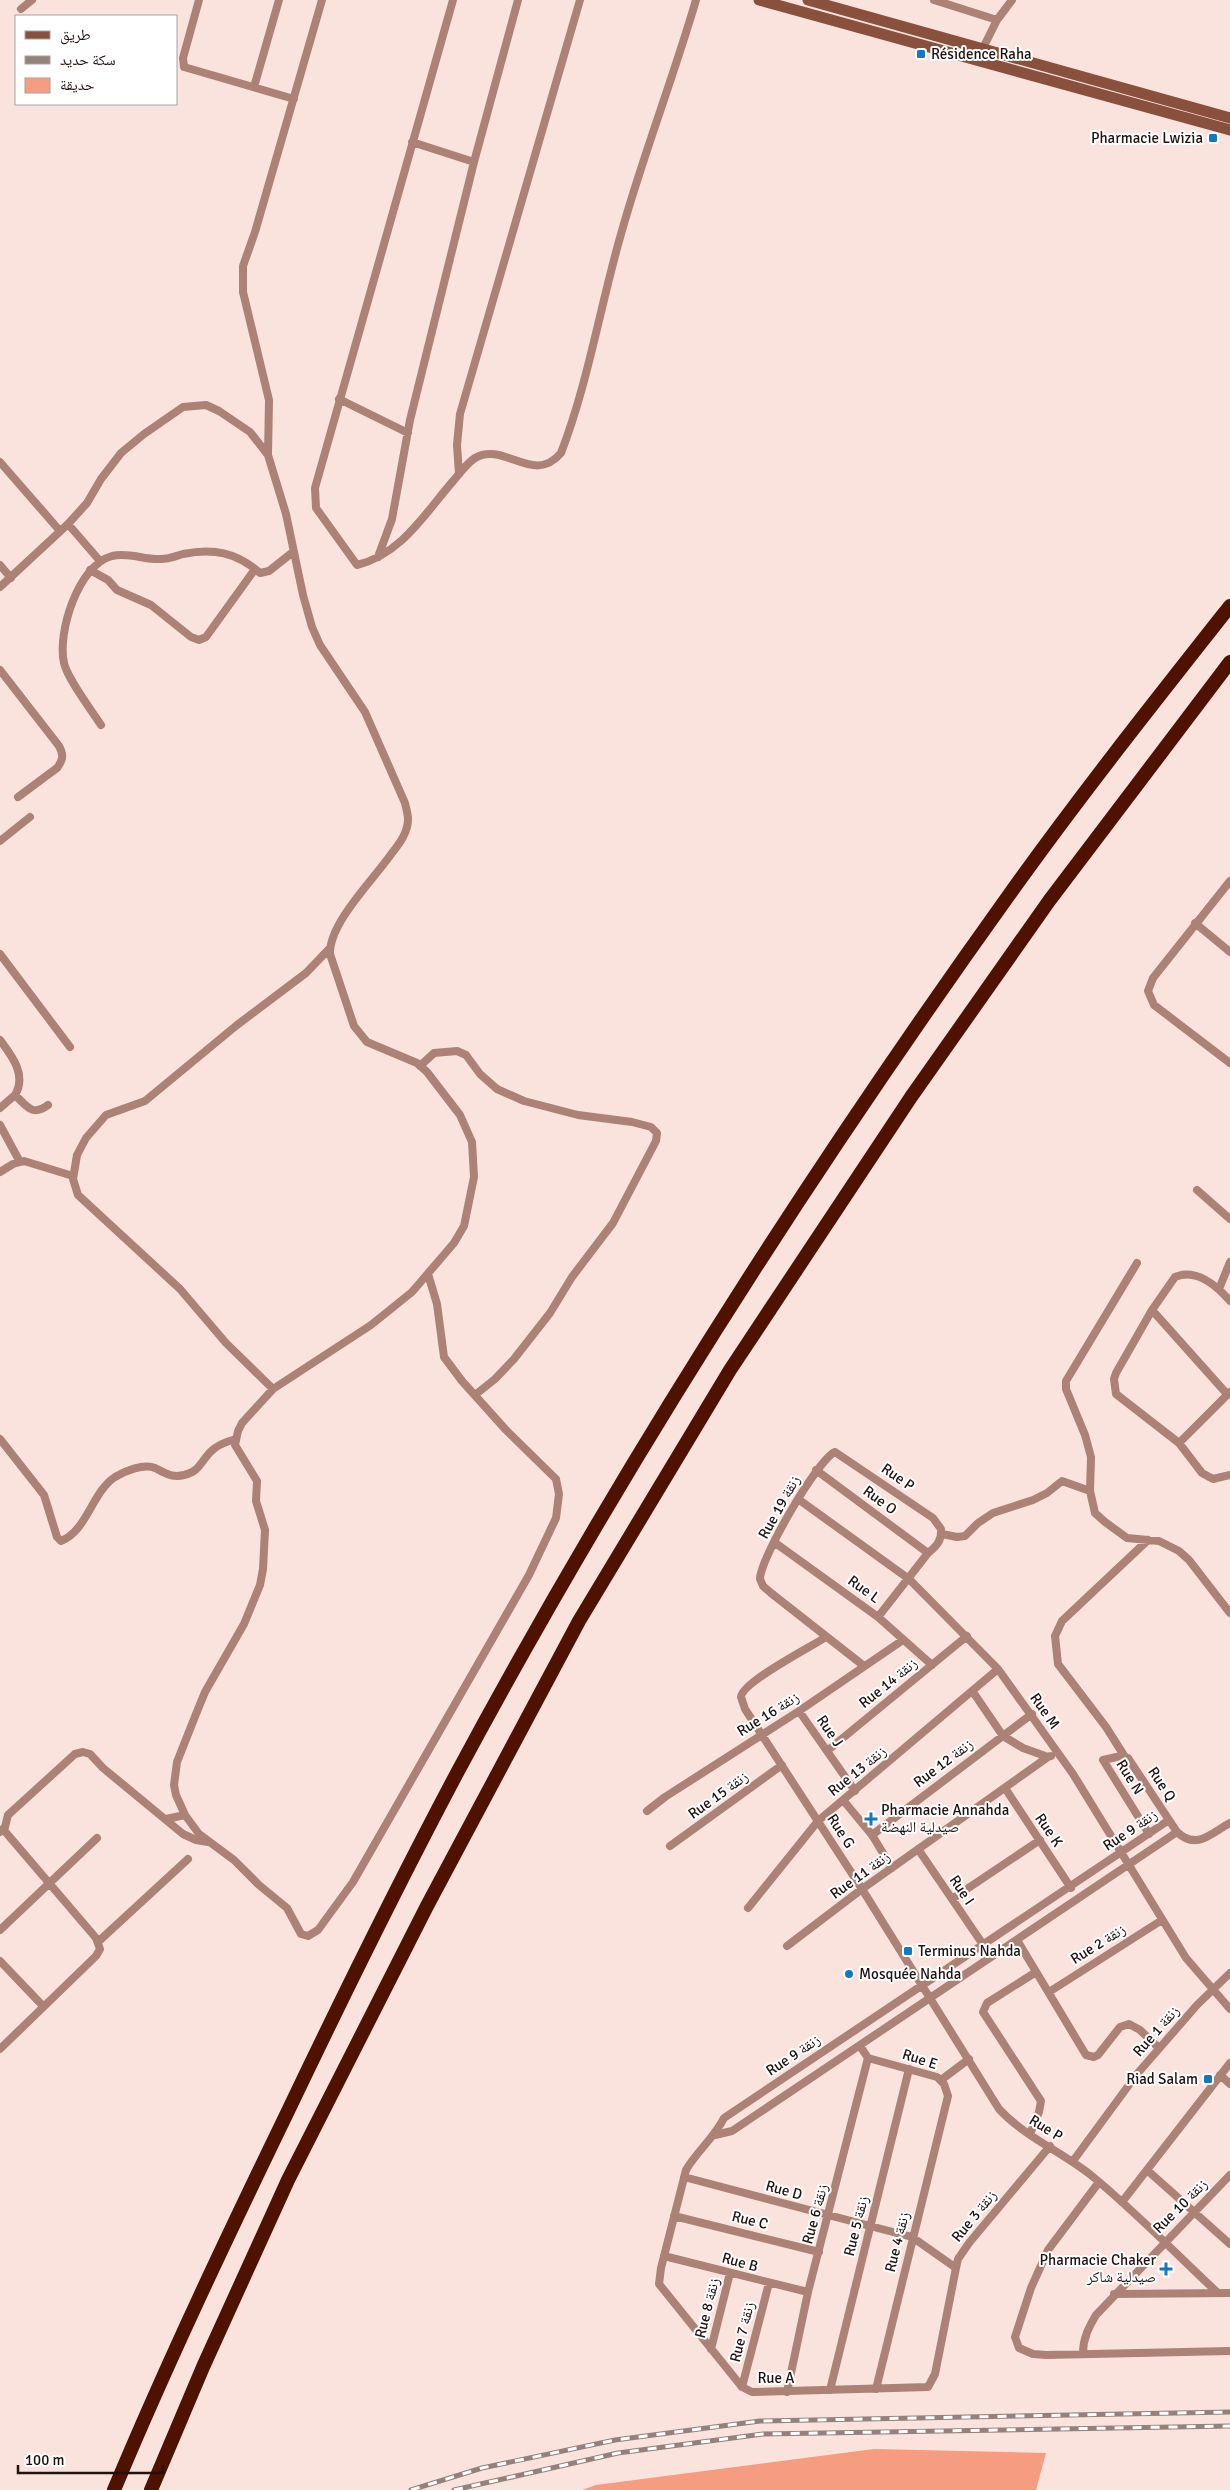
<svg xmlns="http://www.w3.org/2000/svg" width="1230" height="2490" font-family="Signika,'Noto Naskh Arabic',sans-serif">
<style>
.green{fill:#f59c81}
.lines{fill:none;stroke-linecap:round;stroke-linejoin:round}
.street{stroke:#ab8275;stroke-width:8}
.secondary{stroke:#89503e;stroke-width:11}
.highway{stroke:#4f1100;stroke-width:14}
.rail-casing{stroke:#93817c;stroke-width:5}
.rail{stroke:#fff;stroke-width:3;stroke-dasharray:9;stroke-linecap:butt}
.poi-dot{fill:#1278c3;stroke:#fff;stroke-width:2}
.labels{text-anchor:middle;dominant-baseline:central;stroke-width:4;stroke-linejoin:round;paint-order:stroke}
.poi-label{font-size:15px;fill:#20130f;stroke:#fff;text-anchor:start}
.street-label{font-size:15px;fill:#20130f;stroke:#fff}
</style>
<rect width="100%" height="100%" fill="#fae3dc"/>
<!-- green -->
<path class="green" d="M874,2449L1046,2453L1036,2490H582L596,2485Z"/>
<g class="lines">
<!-- street -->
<path class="street" d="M199,0L183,58L184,67L294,99
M453,0L315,488L316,508L357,565C402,554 425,513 454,480C460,473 467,463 475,458C505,441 533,486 561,453C588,383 600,307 621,234C643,155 673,79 696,0
M934,0L997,20
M21,9L32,0
M981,52L997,20L1012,0
M254,87L279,0
M412,142L474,162
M339,399L408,433
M268,455L269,400L243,292V266L255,232L322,0
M0,462L60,531
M459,474L457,445L460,414L580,0
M68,524L100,561
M378,557L392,519L410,420L474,162L518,0
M0,565L11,578
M90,570L108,580L117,590L151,605L191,637L199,640L206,637L255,569
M0,587L68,524L87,503L101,479L121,453L144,434L183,407L206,405L219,411L250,432L268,455L286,514L303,595L312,627L320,645L365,712L405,803C406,808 408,814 408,819C408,832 400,843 392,853C374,879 329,923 330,954L354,1026L367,1042L417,1063L427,1072L460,1115L472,1142L474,1177L464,1226L454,1243L412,1292L371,1325L273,1389L242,1423L238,1431L235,1445L257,1481L256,1501L265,1530L263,1569L260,1585L244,1624L205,1692L196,1714L177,1762L174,1785L176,1795L185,1815L199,1834L234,1860L259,1885L287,1908L301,1934L308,1936L318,1930L353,1882L529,1575L556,1518L559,1494L556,1479L506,1430L462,1381L444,1357L437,1304L428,1274
M0,670L59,746C64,755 63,760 57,768L18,797
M101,725C92,711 67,678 64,663C57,633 78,565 112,556C129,552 144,560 161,559C168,559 176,556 183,554C213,548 236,552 260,573L269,571L293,552
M0,841L30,817
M1230,881L1153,978L1148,991L1154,1005L1230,1063
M1195,923L1230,952
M0,954L70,1047
M0,1040C12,1056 27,1075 15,1095C27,1106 32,1117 48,1105
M420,1066L434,1053L457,1051L466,1055L480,1074L497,1089L524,1101L578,1115L632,1122L651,1127L657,1133L656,1141L613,1223L572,1277L550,1313L514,1359L495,1379L475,1395
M0,1108L15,1095
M0,1125L20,1162
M0,1172L13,1164L24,1161L73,1176
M1197,1190L1230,1219
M1219,1289L1230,1262
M1230,1301C1217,1286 1196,1268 1175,1277L1152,1310L1116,1373L1114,1379L1116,1394L1179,1443L1202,1473L1213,1479L1230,1475
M1152,1310L1227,1394
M273,1389L226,1343L180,1289L78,1195L73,1179L77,1155L86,1138L106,1115L145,1101L237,1025L306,973L330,948
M0,1439L44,1495L57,1537L61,1541C87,1531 92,1492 115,1477C125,1471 144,1463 155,1468C165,1473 172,1478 184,1475C201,1472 202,1457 215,1448C220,1444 229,1441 236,1439
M1179,1443L1230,1392
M816,1470L928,1553
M1090,1491L1091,1457L1085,1435L1066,1389V1381L1137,1263
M798,1499L909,1579L998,1669L1073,1774L1186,1958L1230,2009
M942,1534L957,1537L965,1536L978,1523L993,1513L1033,1500L1047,1493L1062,1481L1090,1491L1095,1513L1105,1522L1127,1538L1159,1541L1179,1551L1189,1560L1230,1613
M774,1542L878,1617L932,1665
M826,1637C811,1647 742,1682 741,1697L745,1709L862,1889L999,2109C1025,2137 1062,2152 1092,2176C1136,2212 1176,2254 1218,2293
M864,1666L771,1593L763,1586L760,1579C760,1559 817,1460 835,1452L933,1518L941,1529C942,1540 937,1546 928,1553L878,1617
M973,1692L1003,1736L1023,1748L1048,1757L1051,1756
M799,1711L855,1791
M827,1751L967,1636
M1125,1757L1106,1727L1058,1664L1055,1636L1062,1621L1148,1540
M1005,1788L1071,1888
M843,1800L872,1835L892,1868
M647,1811L665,1797L799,1711L903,1640
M166,1819L185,1815
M0,1832L5,1827L8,1815L75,1754L83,1752L90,1754L103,1768L183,1834L196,1840L208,1842
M1149,1834L1103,1760L1121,1756L1128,1758L1177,1832C1197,1851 1212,1832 1230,1823
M872,1835L1032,1714
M670,1846L782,1765
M918,1849L984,1946
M952,1899L1040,1840
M748,1908L818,1821L998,1669
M0,1930L97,1838
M1017,1940L1086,2055L1094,2057L1098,2055L1120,2027L1129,2024L1140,2030L1159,2048
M99,1941L188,1859
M787,1946L862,1889L1048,1757
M0,1961L43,2006
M1049,1992L1162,1920
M0,2049L96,1956L100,1949L96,1938L3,1829
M868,2058L937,2077L944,2084L948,2096L876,2389
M1220,2075L1230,2084
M941,2080L969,2059
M1030,2134L1039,2112L1041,2101L983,2012L987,2003L1036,1972
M715,2135L732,2131L1177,1832
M1050,2146L969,2243L958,2259L956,2268L935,2374L928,2387L752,2392L742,2387L659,2284L661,2268L686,2170C697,2151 714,2138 724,2118L1169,1820
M1073,2161L1137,2074L1197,2005L1230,1973
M1147,2170L1230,2244
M684,2177L912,2237L956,2268
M1099,2182L1048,2250L1031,2288L1015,2337L1019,2348L1033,2354L1046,2355L1230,2351
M1122,2202L1230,2063
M674,2216L819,2252
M664,2256L808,2292
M1114,2294L1230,2293
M711,2349L730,2273
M1083,2353C1083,2338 1089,2327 1096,2315L1230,2175
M742,2387L769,2283
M830,2390L909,2069
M787,2392L808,2292L868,2058L860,2046"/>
<!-- secondary -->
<path class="secondary" d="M759,0L1230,130
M808,0L1230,118"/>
<!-- highway -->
<path class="highway" d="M114,2490C168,2361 228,2235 289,2109C343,1996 398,1884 457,1773C619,1471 809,1174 1009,895C1079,797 1155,701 1230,606
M151,2490L203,2367L288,2180L427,1906L579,1621L730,1370L911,1097L1049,901L1230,662"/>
<defs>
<path id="rail" d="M411,2490L482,2468L615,2440L760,2421L1230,2412
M454,2490L618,2453L763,2434L1230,2426"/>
</defs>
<!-- rail casing -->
<use href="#rail" class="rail-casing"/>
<!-- rail -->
<use href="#rail" class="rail"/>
</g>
<!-- markers -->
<g class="poi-dot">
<rect x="916" y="49" width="10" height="10" rx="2.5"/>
<rect x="1208" y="133" width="10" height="10" rx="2.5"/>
<path d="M868.5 1811.5h5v5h5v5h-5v5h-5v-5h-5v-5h5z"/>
<rect x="903" y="1946" width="10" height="10" rx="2.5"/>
<circle cx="849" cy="1974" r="5"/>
<rect x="1203" y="2074" width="10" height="10" rx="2.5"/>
<path d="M1163.5 2261.5h5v5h5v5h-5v5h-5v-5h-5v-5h5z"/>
</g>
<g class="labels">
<!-- poi labels -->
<g class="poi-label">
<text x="931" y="54">Résidence Raha</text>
<text x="1203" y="138" text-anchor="end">Pharmacie Lwizia</text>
<text x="881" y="1810">Pharmacie Annahda<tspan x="881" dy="17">صيدلية النهضة</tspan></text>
<text x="918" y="1951">Terminus Nahda</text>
<text x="859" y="1974">Mosquée Nahda</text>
<text x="1198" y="2079" text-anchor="end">Riad Salam</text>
<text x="1156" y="2260" text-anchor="end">Pharmacie Chaker<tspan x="1156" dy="17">صيدلية شاكر</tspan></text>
</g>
<!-- street labels -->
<g class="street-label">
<text transform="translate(898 1477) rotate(35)">Rue P</text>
<text transform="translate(880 1500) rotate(36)">Rue O</text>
<text transform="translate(779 1507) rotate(-61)">Rue 19 زنقة</text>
<text transform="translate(864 1589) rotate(36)">Rue L</text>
<text transform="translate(888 1683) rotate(-39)">Rue 14 زنقة</text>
<text transform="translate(1045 1711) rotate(55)">Rue M</text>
<text transform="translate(768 1714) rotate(-32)">Rue 16 زنقة</text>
<text transform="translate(830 1731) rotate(56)">Rue J</text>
<text transform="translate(943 1763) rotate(-37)">Rue 12 زنقة</text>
<text transform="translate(857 1771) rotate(-39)">Rue 13 زنقة</text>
<text transform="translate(1130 1777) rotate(58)">Rue N</text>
<text transform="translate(1162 1784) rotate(57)">Rue Q</text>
<text transform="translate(718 1795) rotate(-36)">Rue 15 زنقة</text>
<text transform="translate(1049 1830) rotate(56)">Rue K</text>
<text transform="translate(1130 1830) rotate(-34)">Rue 9 زنقة</text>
<text transform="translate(841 1831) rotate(57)">Rue G</text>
<text transform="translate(860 1875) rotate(-36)">Rue 11 زنقة</text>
<text transform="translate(962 1890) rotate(56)">Rue I</text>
<text transform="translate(1098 1944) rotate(-32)">Rue 2 زنقة</text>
<text transform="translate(1156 2031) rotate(-49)">Rue 1 زنقة</text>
<text transform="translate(793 2055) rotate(-34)">Rue 9 زنقة</text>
<text transform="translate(920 2059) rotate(18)">Rue E</text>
<text transform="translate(1046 2128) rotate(32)">Rue P</text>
<text transform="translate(784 2190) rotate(15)">Rue D</text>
<text transform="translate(1180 2206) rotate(-45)">Rue 10 زنقة</text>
<text transform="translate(815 2214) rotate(-75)">Rue 6 زنقة</text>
<text transform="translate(974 2216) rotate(-51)">Rue 3 زنقة</text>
<text transform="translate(750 2220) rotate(14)">Rue C</text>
<text transform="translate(856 2226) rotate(-76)">Rue 5 زنقة</text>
<text transform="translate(897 2242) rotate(-76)">Rue 4 زنقة</text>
<text transform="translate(740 2262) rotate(15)">Rue B</text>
<text transform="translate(707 2308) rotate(-76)">Rue 8 زنقة</text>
<text transform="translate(742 2332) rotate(-76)">Rue 7 زنقة</text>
<text x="776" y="2378">Rue A</text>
</g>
</g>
<!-- legend -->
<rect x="15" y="15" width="162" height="90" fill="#ffffff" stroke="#a6a19f"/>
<rect x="25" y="31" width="25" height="8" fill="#89503e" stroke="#a6a19f"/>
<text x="60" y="40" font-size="15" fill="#20130f">طريق</text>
<rect x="25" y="56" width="25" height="8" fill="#93817c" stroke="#a6a19f"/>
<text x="60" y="65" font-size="15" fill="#20130f">سكة حديد</text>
<rect x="25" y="78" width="25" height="15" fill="#f59c81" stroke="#a6a19f"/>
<text x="60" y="90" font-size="15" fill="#20130f">حديقة</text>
<!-- scale -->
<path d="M18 2465v8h145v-8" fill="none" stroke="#20130f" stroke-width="2.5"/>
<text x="25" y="2465" font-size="15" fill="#20130f" stroke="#ffffff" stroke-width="4" paint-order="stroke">100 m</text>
</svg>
